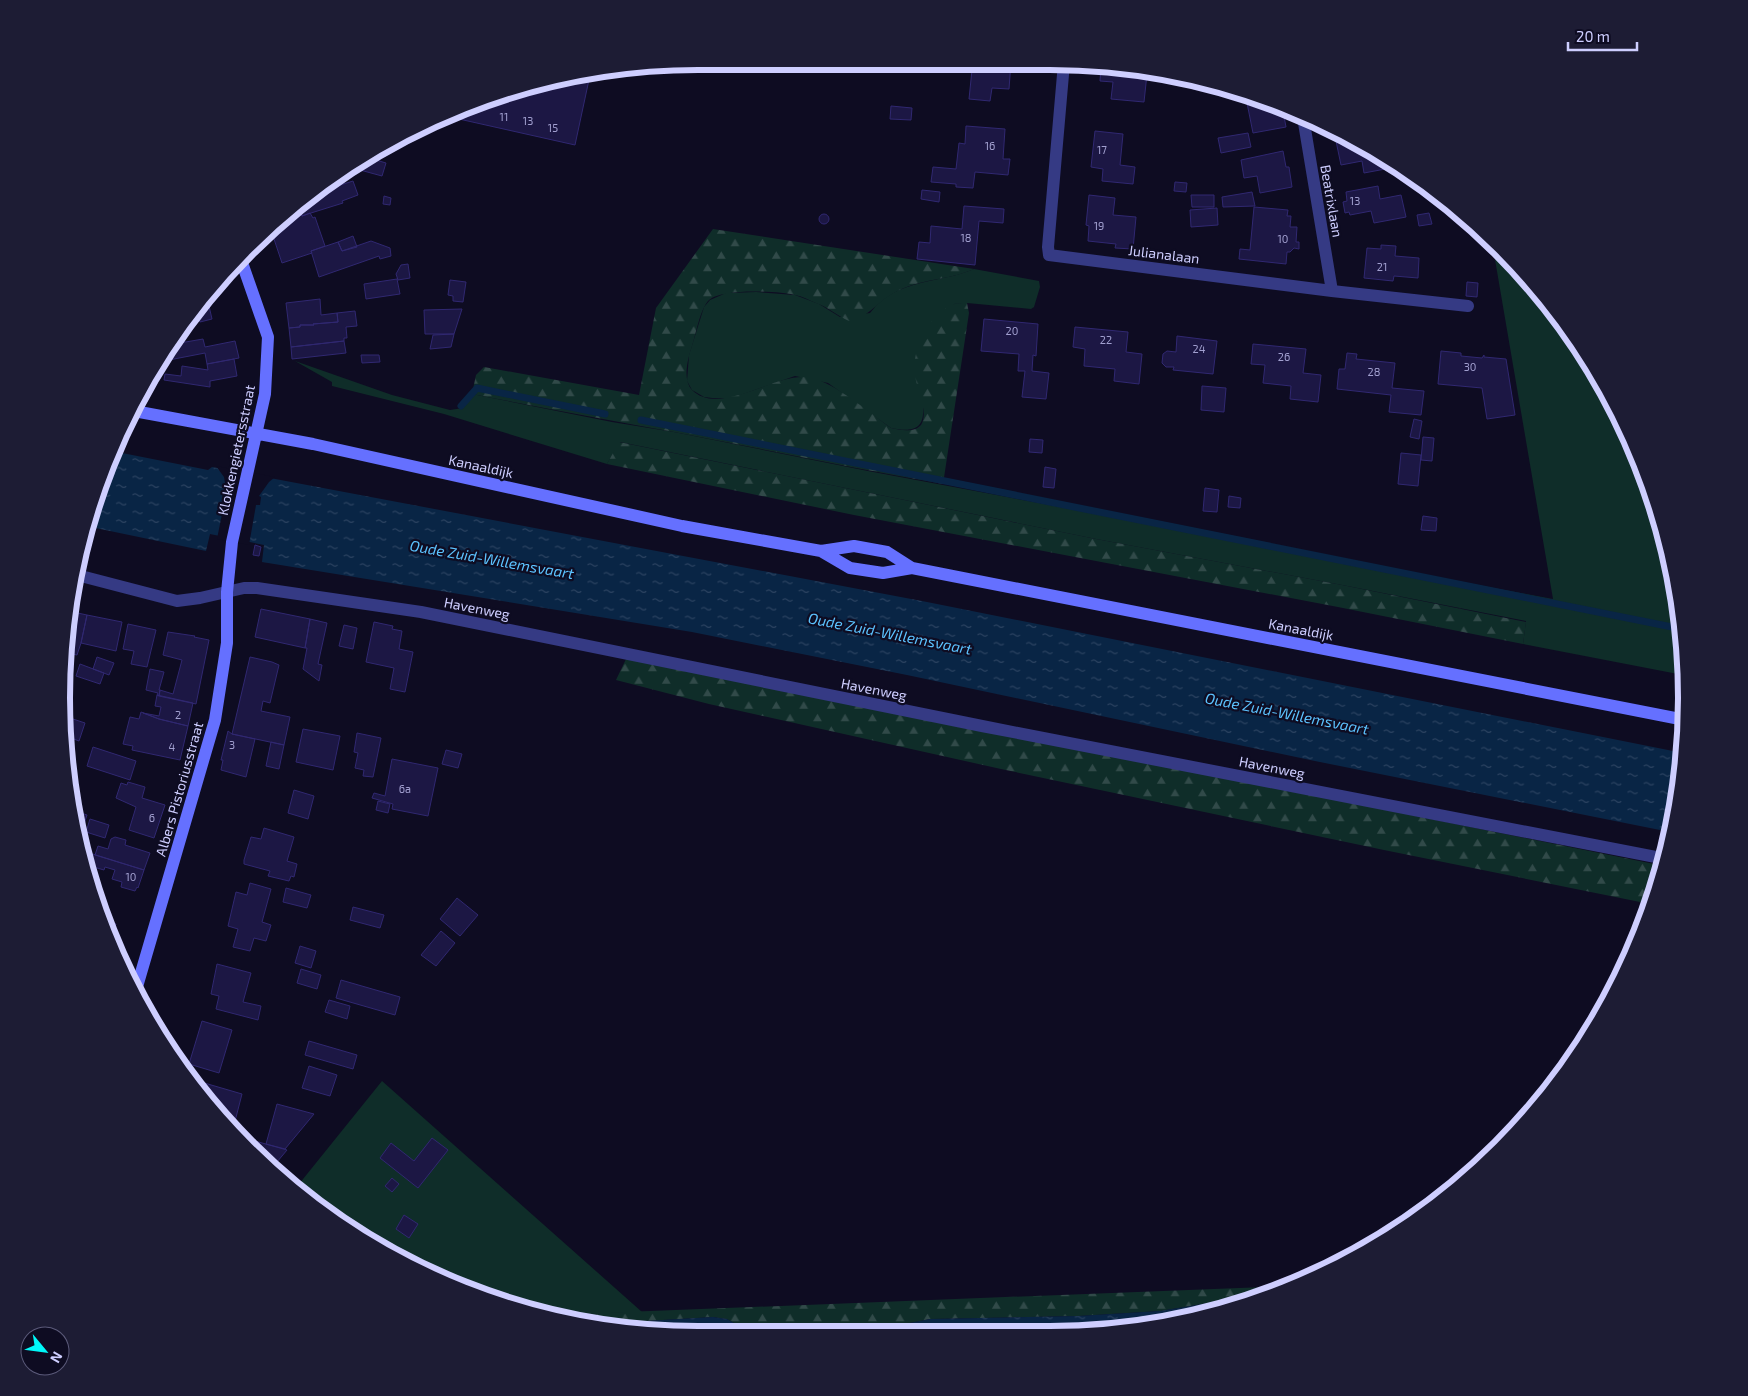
<svg xmlns="http://www.w3.org/2000/svg" width="1748" height="1396" font-family="'Exo 2',sans-serif">
<style>
.green{fill:#0f2d29}
.forest{fill:url(#forest-firs)}
.water{fill:url(#water-ripples)}
.pier{fill:#0e0c22}
.lines{fill:none;stroke-linecap:round;stroke-linejoin:round}
.stream{stroke:#092545;stroke-width:7}
.building{fill:#1c1744;stroke:#302871}
.street{stroke:#353a84;stroke-width:12}
.secondary{stroke:#6570ff;stroke-width:12}
.labels{text-anchor:middle;dominant-baseline:central;stroke-width:4.5;stroke-linejoin:round;paint-order:stroke}
.number-label{font-size:11px;fill:#a2a0d0}
.street-label{font-size:14px;fill:#ceceff;stroke:#0e0c22}
.water-label{font-size:15px;font-style:italic;fill:#5cc3ff;stroke:#0e0c22}
.rim{fill:none;stroke:#ceceff;stroke-width:6}
</style>
<defs>
<pattern id="forest-firs" width="22" height="20" patternUnits="userSpaceOnUse" patternTransform="scale(1.25)"><rect width="22" height="20" fill="#0f2d29"/><path d="M5 1l3.5 6h-7zM16 11l3.5 6h-7z" fill="#314a49"/></pattern>
<pattern id="water-ripples" width="26" height="14" patternUnits="userSpaceOnUse" patternTransform="scale(1.25)"><rect width="26" height="14" fill="#092545"/><path d="M2 4q2-2 4 0t4 0M15 11q2-2 4 0t4 0" fill="none" stroke="#2c4361"/></pattern>
</defs>
<rect width="100%" height="100%" fill="#0e0c22"/>
<!-- green -->
<path class="green" d="M1492,242L1529,278L1602,380L1653,494L1681,615L1683,675L1523,644L1526,621L1342,585L1096,539L620,442L607,464L444,414L332,386V382L295,361L392,395L450,410L463,408L472,394L612,422L674,432L868,471L1553,599Z
M974,269L1039,281L1040,287L1034,307L1031,309L967,303L954,304L923,407C925,431 911,432 891,428L828,383L795,376L732,398H712L704,397L692,390L687,381L689,355L704,307L710,300L726,293L756,292L795,295L819,304L840,317L870,313C896,278 939,284 974,269Z
M382,1081L642,1312L550,1315L454,1286L311,1203L295,1189Z
M816,1328L850,1334L767,1335Z"/>
<!-- forest -->
<path class="forest" d="M713,229L974,269C947,281 919,278 892,294C875,304 869,317 849,321C838,316 828,307 816,303C809,300 802,296 795,295C777,291 723,288 709,300C700,309 696,334 692,346C688,358 682,379 692,390C720,418 778,370 811,378C834,382 871,414 891,428C900,430 914,433 921,425C929,413 917,389 915,376C911,350 928,316 952,305C956,303 962,303 967,303L969,313L943,484C853,468 764,449 674,432C607,420 540,407 472,394L476,375L484,367L639,395L656,308Z
M619,442L1096,539L1342,585L1526,622L1523,644L1338,607L854,515L607,464Z
M627,657L1664,866L1650,904L1384,850L1001,769L709,704L616,680Z
M1288,1286L1254,1301L1245,1303L1226,1300L1160,1311L1078,1316L930,1319L894,1326L887,1334H850L816,1328L767,1335H755L727,1319L713,1317L646,1321L615,1327L574,1323L550,1315Z"/>
<!-- water -->
<path class="water" d="M117,452L208,470L212,467L927,602L1683,753L1670,832L1315,761L907,675L692,632L262,562L264,545L210,534L206,551L86,526Z
M1226,1300L1245,1303L1092,1333L887,1334L894,1326L930,1319L1078,1316L1160,1311Z
M713,1317L727,1319L755,1335H698L615,1327L646,1321Z"/>
<!-- pier -->
<path class="pier" d="M216,466L275,477L269,482L259,496L261,497L260,505H256L249,545L217,539L225,499L222,498L224,489H226L224,477Z"/>
<g class="lines">
<!-- stream -->
<path class="stream" d="M461,406L477,388L605,414
M641,420L1682,629"/>
</g>
<!-- building -->
<path class="building" d="M980,62H1011L1009,89L992,88L990,101L969,99L972,70H979Z
M1106,66L1147,74L1144,102L1111,99L1113,82L1100,81L1101,67Z
M590,75L575,145L450,117L533,83Z
M1193,83L1212,87L1193,89Z
M1245,93L1255,95L1277,105L1278,112L1283,111L1286,127L1253,133Z
M891,106L912,108L911,120L890,119Z
M966,126L1005,129L1003,159H1010L1008,175L975,172L973,188L956,187V184L931,182L933,167L956,169L959,143L965,144Z
M1095,131L1123,134L1120,165L1135,167L1133,184L1102,181L1103,169L1091,167Z
M1248,133L1251,147L1221,153L1218,138Z
M1351,139L1368,146L1396,167L1364,173L1362,161L1341,165L1336,141Z
M1283,151L1286,167H1289L1292,187L1260,193L1257,176L1244,178L1241,160Z
M366,157L386,163L382,176L360,170L363,159Z
M335,180L337,186L353,181L358,195L342,201L343,203L311,213L302,216L301,213L297,212L296,210Z
M1175,182L1187,183L1186,192L1174,191Z
M1378,186L1380,199L1401,195L1406,217L1374,223L1371,211L1350,215L1349,212L1345,213L1343,202L1347,201L1346,192Z
M922,190L940,192L939,202L921,199Z
M1252,192L1255,206L1223,207L1222,197Z
M1089,195L1115,198L1113,215L1136,217L1133,249L1115,248L1116,244L1088,241L1089,226L1086,225Z
M1191,195H1214V207H1192Z
M384,196L391,198L390,205L383,204Z
M964,206L1004,209L1003,223L979,221L975,265L917,259L919,242L930,243L931,226L962,229Z
M1254,207L1288,210L1287,216H1291L1290,227H1297L1296,242H1299V249L1294,248L1290,252H1287L1286,264L1239,259L1240,249L1250,250Z
M1217,208L1218,225L1191,227L1190,210Z
M297,212L301,213L302,216L310,213L313,218L315,217L325,246L311,251L312,253L282,263L271,230L282,222L298,216Z
M1429,213L1432,224L1419,226L1417,215Z
M819 219a5 5 0 1 1 10 0a5 5 0 1 1-10 0Z
M353,236L357,247L342,251L338,242Z
M371,241L390,248L391,256L380,259L379,256L319,277L311,251L338,242L342,251Z
M1381,245L1396,246L1395,256L1419,258L1418,278L1394,276L1393,281L1364,278L1367,248L1381,249Z
M408,264L410,278L398,280L396,274L401,265Z
M397,279L400,294L366,299L364,284Z
M450,280L466,282L463,302L453,301V296L448,295Z
M1467,282L1478,283L1477,297L1466,296Z
M320,299L321,315L337,313L338,322L313,324L314,325H300V327L289,328L286,303Z
M209,306L212,319L200,322L198,313L202,307Z
M462,309L454,334H425L424,310Z
M355,311L357,326L346,327L347,338H344V341L291,347L289,328L300,327V325H314L313,324L338,322L337,313Z
M984,319L1038,324L1036,356L1033,355L1032,371L1049,373L1046,399L1022,397L1025,371H1018L1019,354L981,351Z
M1075,327L1128,332L1126,352L1142,354L1139,384L1114,381L1115,369L1084,366L1085,349L1073,347Z
M454,334L451,347L430,349L433,335Z
M1177,336L1217,341L1213,374L1173,370L1174,367H1166L1162,363L1163,354L1167,351L1176,352Z
M203,339L205,347L235,341L239,358L207,364L205,353L169,360L168,352L174,344Z
M344,341L346,353L292,359L291,347Z
M1253,344L1306,349L1303,373L1321,375L1318,402L1290,399L1291,386L1263,383L1265,365L1251,364Z
M1441,351L1461,353V356L1482,358L1484,355V357L1506,359L1515,415L1487,419L1482,388L1438,384Z
M1347,353L1357,354L1356,359L1395,363L1392,388L1424,391L1421,415L1389,412L1391,395L1337,389L1339,369H1345Z
M361,355H379L380,362L362,363Z
M234,359L237,376L210,381V387L164,380L165,374L181,376L182,366L208,370L207,364Z
M1202,386L1226,388L1224,412L1201,410Z
M1414,419L1422,421L1419,439L1410,437Z
M1423,437L1434,438L1432,461L1421,460Z
M1030,439L1043,440L1042,453L1029,452Z
M1401,453L1421,455L1418,486L1398,484Z
M1045,467L1056,469L1054,488L1043,487Z
M1205,488L1219,490L1217,512L1203,511Z
M1229,496L1241,498L1240,508L1228,507Z
M1423,516L1437,518L1436,531L1421,530Z
M255,545L261,547L259,556L253,555Z
M261,609L310,619L305,648L255,637Z
M73,612L87,615L81,643L77,655L67,653Z
M87,615L122,622L116,651L81,643Z
M310,619L327,623L318,664L322,665L319,681L303,669L307,648H305Z
M374,622L393,626L392,629L402,631L399,649L413,652L405,692L390,689L394,668L366,662Z
M128,624L156,630L147,667L131,664L134,651L123,649Z
M344,625L357,628L353,649L339,646Z
M168,632L195,636L194,637L209,640L196,704L159,696L160,690L173,694L182,660L163,655Z
M97,657L114,663L109,675L93,669Z
M250,657L272,662L279,665L270,703L263,701L261,711L290,717L284,745L232,734Z
M80,664L104,673L100,684L76,676Z
M150,669L164,672L159,690H160L159,696L157,695L158,693L146,690Z
M62,690L70,692L63,712L61,698Z
M157,695L193,703L188,726L159,719L143,713L159,716L161,707L155,706Z
M141,712L159,719L188,726L180,760L132,750L133,746L123,744L130,717L139,719Z
M64,716L85,723L79,741L66,736Z
M303,729L340,736L333,770L296,762Z
M228,731L232,734L255,739L246,777L221,770L223,760H221Z
M357,733L381,738L373,777L363,776L364,770L355,768L358,753L354,752Z
M271,742L284,745L279,769L266,766Z
M93,747L136,761L130,780L87,766Z
M446,750L462,754L458,768L442,764Z
M392,759L438,768L428,816L392,809L393,804L372,798L374,793L385,796Z
M128,782L145,787L142,798L165,805L154,838L129,830L136,807L116,798L121,783L127,785Z
M294,790L314,796L308,819L288,813Z
M378,801L390,804L388,813L376,810Z
M78,812L87,815L84,824L78,822Z
M90,819L109,825L105,838L86,832Z
M264,828L294,837L287,861L297,864L294,877L291,876L289,881L268,876L270,871L244,864V860L251,837L261,839Z
M115,837L126,840L125,845L150,853L144,870L95,855L98,846L108,849L111,839Z
M83,851L144,870L138,888L137,887L135,891L121,887L122,882L112,879L115,870L105,867L104,870L83,864Z
M250,883L271,889L262,922L271,925L266,941L254,938L250,951L233,947L238,929L228,926L236,892L247,895Z
M286,888L311,895L307,908L283,902Z
M457,898L478,915L460,936L440,919Z
M99,902L107,905L104,914Z
M353,907L384,915L380,928L350,920Z
M107,921L116,924L112,934Z
M441,931L455,943L436,966L421,955Z
M114,937L121,940L119,951Z
M300,946L316,951L311,968L295,963Z
M217,964L251,973L243,1002L261,1006L258,1020L216,1009L219,996L211,994Z
M301,969L321,975L317,989L297,983Z
M341,980L400,997L395,1015L336,998Z
M329,1000L350,1006L347,1019L325,1012Z
M202,1021L232,1030L219,1073L189,1064Z
M309,1041L357,1055L353,1069L305,1055Z
M309,1066L337,1075L330,1096L302,1088Z
M201,1082L242,1094L233,1129L219,1118L197,1087L200,1088Z
M277,1104L314,1114L285,1149L266,1144Z
M239,1136L248,1139L287,1150L272,1168Z
M432,1138L448,1150L418,1188L380,1158L391,1143L414,1161Z
M392,1178L399,1184L392,1192L385,1186Z
M404,1215L418,1224L409,1238L396,1229Z"/>
<g class="lines">
<!-- street -->
<path class="street" d="M1064,63L1048,247L1049,255L1332,291L1468,306
M1303,117L1332,291
M77,575L177,601L200,598L244,588H257L421,612L982,726L1666,859"/>
<!-- secondary -->
<path class="secondary" d="M134,411L313,444L682,526L821,551L854,546L887,552L912,568
M821,551L850,568L883,573L912,568L1685,720
M136,990L215,720L227,643V592L232,542L265,394L268,337L240,257"/>
</g>
<g class="labels">
<!-- number labels -->
<g class="number-label">
<text x="504" y="116">11</text>
<text x="528" y="120">13</text>
<text x="553" y="127">15</text>
<text x="990" y="145">16</text>
<text x="1102" y="149">17</text>
<text x="1355" y="200">13</text>
<text x="1099" y="225">19</text>
<text x="966" y="237">18</text>
<text x="1283" y="238">10</text>
<text x="1382" y="266">21</text>
<text x="1012" y="330">20</text>
<text x="1106" y="339">22</text>
<text x="1199" y="348">24</text>
<text x="1284" y="356">26</text>
<text x="1470" y="366">30</text>
<text x="1374" y="371">28</text>
<text x="178" y="714">2</text>
<text x="232" y="744">3</text>
<text x="172" y="746">4</text>
<text x="405" y="788">6a</text>
<text x="152" y="817">6</text>
<text x="131" y="876">10</text>
</g>
<!-- street labels -->
<g class="street-label">
<text transform="translate(1332 201) rotate(80)">Beatrixlaan</text>
<text transform="translate(1164 254) rotate(7)">Julianalaan</text>
<text transform="translate(236 450) rotate(-78)">Klokkengietersstraat</text>
<text transform="translate(481 466) rotate(12)">Kanaaldijk</text>
<text transform="translate(477 608) rotate(11)">Havenweg</text>
<text transform="translate(1301 629) rotate(11)">Kanaaldijk</text>
<text transform="translate(874 689) rotate(11)">Havenweg</text>
<text transform="translate(1272 767) rotate(11)">Havenweg</text>
<text transform="translate(179 789) rotate(-74)">Albers Pistoriusstraat</text>
</g>
<!-- water labels -->
<g class="water-label">
<text transform="translate(492 559) rotate(10)">Oude Zuid-Willemsvaart</text>
<text transform="translate(890 633) rotate(11)">Oude Zuid-Willemsvaart</text>
<text transform="translate(1287 713) rotate(11)">Oude Zuid-Willemsvaart</text>
</g>
</g>
<!-- crop -->
<path d="M0 0H1748V1396H0ZM698 70H1050A628 628 0 0 1 1678 698V698A628 628 0 0 1 1050 1326H698A628 628 0 0 1 70 698V698A628 628 0 0 1 698 70Z" fill="#1d1c34" fill-rule="evenodd"/>
<path class="rim" d="M698 70H1050A628 628 0 0 1 1678 698V698A628 628 0 0 1 1050 1326H698A628 628 0 0 1 70 698V698A628 628 0 0 1 698 70Z"/>
<!-- north arrow -->
<g transform="translate(45 1351) rotate(119)"><circle r="24" fill="#0e0c22" stroke="#5b5a7a"/>
<path d="M0-4L9 19L0 12L-9 19Z" fill="#00f8f9"/>
<text y="-8" font-size="14" font-weight="bold" text-anchor="middle" fill="#ceceff">N</text>
</g>
<!-- scale -->
<path d="M1568 42v8h69v-8" fill="none" stroke="#ceceff" stroke-width="2.5"/>
<text x="1576" y="42" font-size="15" fill="#ceceff" stroke="#0e0c22" stroke-width="4" paint-order="stroke">20 m</text>
</svg>
